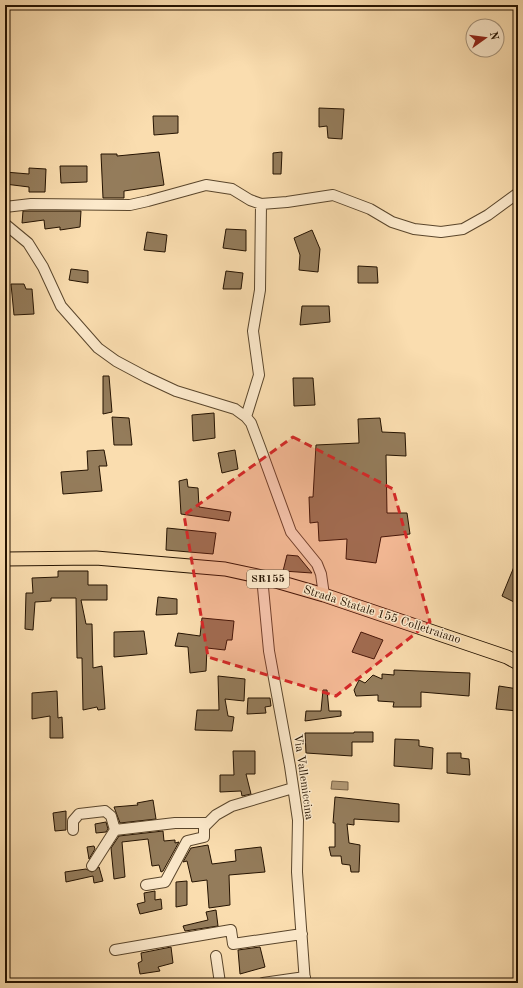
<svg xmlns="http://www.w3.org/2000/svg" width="523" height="988" font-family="'Old Standard TT',serif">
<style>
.water{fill:#b29874;stroke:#7a6346}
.building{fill:#947c5b;stroke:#251301}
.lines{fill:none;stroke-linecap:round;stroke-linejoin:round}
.minor-casing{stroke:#5a462c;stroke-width:12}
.major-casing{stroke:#251301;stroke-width:15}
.minor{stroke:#fce9cb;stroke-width:10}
.major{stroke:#faddaf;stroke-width:13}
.marked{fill:#d62828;fill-opacity:0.2;stroke:#d62828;stroke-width:3;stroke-dasharray:8 5;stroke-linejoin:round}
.labels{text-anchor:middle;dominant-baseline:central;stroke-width:3;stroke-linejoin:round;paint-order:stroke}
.shield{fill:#fce9cb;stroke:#66533e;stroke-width:1}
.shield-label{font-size:11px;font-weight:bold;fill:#251301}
.street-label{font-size:12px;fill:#251301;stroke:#fce9cb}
</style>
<rect width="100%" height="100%" fill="#faddaf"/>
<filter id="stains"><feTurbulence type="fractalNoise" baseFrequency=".005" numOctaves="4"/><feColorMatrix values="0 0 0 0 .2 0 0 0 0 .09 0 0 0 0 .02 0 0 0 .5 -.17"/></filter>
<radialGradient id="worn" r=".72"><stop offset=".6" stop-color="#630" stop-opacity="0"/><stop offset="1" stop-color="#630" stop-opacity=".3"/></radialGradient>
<!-- water -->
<path class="water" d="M332,781L348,782V790L331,789Z"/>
<!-- building -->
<path class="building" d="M319,108L344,109L342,139L328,138L327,126L319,127Z
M153,116H178V133L154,135Z
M159,152L164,185L124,191V198H103L101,154H117V156Z
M282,152L281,174H273V153Z
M60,166H87V182L61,183Z
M29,168L46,169L45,192H29V187L5,184V172L29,174Z
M23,211H81L80,227L60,230V227L45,229L44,220L22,223Z
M226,229L246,230V251L223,248Z
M312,230L320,249L318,272L299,270L300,255L294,238Z
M147,232L167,235L165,252L144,250Z
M358,266L377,267L378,283H358Z
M71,269L88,271V283L69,280Z
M226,271L243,273L241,289H223Z
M11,284H24L26,289H32L34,314L14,315Z
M302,306H329L330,322L300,325Z
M103,376H109L112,412L103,414Z
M293,378H313L315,405L294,406Z
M214,413L215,438L193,441L192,415Z
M112,417L129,418L132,445H114Z
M380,418L382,432L405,433L406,456L386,455L387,513H407L410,534L381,537L376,563L346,559L347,539L319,541L318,522L310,523L309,497H313L316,445L359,443L358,419Z
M104,450L107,466H99L102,491L63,494L61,472L88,470L87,451Z
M235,450L238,469L222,473L218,453Z
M187,479L188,487L198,488L199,507L231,512L229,521L181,514L179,481Z
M167,528L216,533L213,554L166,550Z
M287,555L298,556L312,573L283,571Z
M518,557V604L502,596Z
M58,571H88V585H107V600H81L86,624H92L93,668L102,666L105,709L98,710L97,707L83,710L82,658H77L76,598H51V601L35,602L33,630L25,629L26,593H33L32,578L58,577Z
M158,597L177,599V614L156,615Z
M202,618L234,621L232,640H227L225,650L207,648L206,671L190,673L188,647L175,646L178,633L200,636Z
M144,631L147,654L114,657V632Z
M361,632L383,640L374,659L352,652Z
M394,670L470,673L469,696L421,692V707H393L394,702L378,701V695L356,696L354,690L359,680L365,683L373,675L382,679V674L394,675Z
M218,676L245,679L244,701L225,699L228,716L234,717L232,731L195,730L197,710H219Z
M499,686L518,689V711L496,709Z
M323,690H327L329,711H341V716L305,721L306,711H321Z
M57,691L58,718L62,717L63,738H50V716L32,719V693Z
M248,698H270L271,706L265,707L266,713L247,714Z
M354,732H373V742H352V756L306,753L305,733H354Z
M395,739L419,740V746L433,748L432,769L394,766Z
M233,751H255V774H246L251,794L242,796L241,791L220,792V775H234Z
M447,753H461V758L469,759L470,775L447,773Z
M335,797L399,804V822L354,819V825L347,824L349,843L360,845L359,872H351L350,865L342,864L341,856H331L329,847H335V823H333Z
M153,800L156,819L120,823L114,807L138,805L137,803Z
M66,811V830L55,831L53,813Z
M106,822L108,829L106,832L96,833L95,824Z
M163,831L164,841L175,840V843L179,842L163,871L161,872L159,865L152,866L148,839L122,842L125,877L114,879L111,848L119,836Z
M208,845L212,864L236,861L235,850L261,847L265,872L229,875L230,905L209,908L207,880L192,882L187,861L183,862L191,848Z
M94,846L95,849L89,859L87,847Z
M99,867L103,881L94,883L93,876L66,882L65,872L86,869L92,872Z
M187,881V905L176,907V882Z
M155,891V900L161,899L162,909L140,914L137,904L145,902L144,893Z
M216,910L218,926L185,931L183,926L208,920L206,912Z
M171,947L173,963L158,967L160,971L140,974L138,963L142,961L141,953Z
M260,947L265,967L240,974L238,950Z"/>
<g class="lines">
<defs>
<path id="minor" d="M5,207L31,204L130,205L148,201L206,185L232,189L250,200L261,204L287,202L333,195L370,209L392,222L414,229L441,232L463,229L488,215L518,193
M5,224L28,243L43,267L61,306L98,348L116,361L146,377L176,391L235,409L246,417L251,423L260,447L291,532L317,564L321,574L324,595
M246,417L259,375L253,331L260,290L261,204
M262,577L269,651L290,766L298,820L297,872L305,983
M73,830V821L79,814L105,811L111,816L115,830
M92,866L115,830L175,823H208
M146,885L165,882L187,841L204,837V827L216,815L232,806L293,788
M115,950L231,930L233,944L302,934
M216,956L220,983
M263,983L305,977"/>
<path id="major" d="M5,559L96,558L225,569L262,577L324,595L507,657L518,663"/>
</defs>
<!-- minor casing -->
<use href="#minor" class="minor-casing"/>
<!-- major casing -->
<use href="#major" class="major-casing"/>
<!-- minor -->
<use href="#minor" class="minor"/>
<!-- major -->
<use href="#major" class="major"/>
</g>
<!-- marked area -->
<path class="marked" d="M293,437L393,489L430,622L336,696L208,657L184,515Z"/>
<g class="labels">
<!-- shield labels -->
<rect class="shield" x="247" y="570" width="42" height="18" rx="3"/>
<g class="shield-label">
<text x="268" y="579">SR155</text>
</g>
<!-- street labels -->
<g class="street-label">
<text transform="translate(382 615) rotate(18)">Strada Statale 155 Colletraiano</text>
<text transform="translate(303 777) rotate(82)">Via Vallemiccina</text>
</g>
</g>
<!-- margin -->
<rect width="523" height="988" fill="none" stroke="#faddaf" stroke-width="20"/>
<rect x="6" y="6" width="511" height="976" fill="none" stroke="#251301" stroke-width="2"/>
<rect x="10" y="10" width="503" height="968" fill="none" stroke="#251301"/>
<!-- north arrow -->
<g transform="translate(485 38) rotate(76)"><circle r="19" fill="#fce9cb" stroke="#a6937a"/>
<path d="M0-3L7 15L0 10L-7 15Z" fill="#8f2418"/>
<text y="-6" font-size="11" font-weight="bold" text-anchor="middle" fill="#251301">N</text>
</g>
<rect width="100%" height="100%" filter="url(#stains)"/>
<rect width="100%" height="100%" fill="url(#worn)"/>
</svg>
